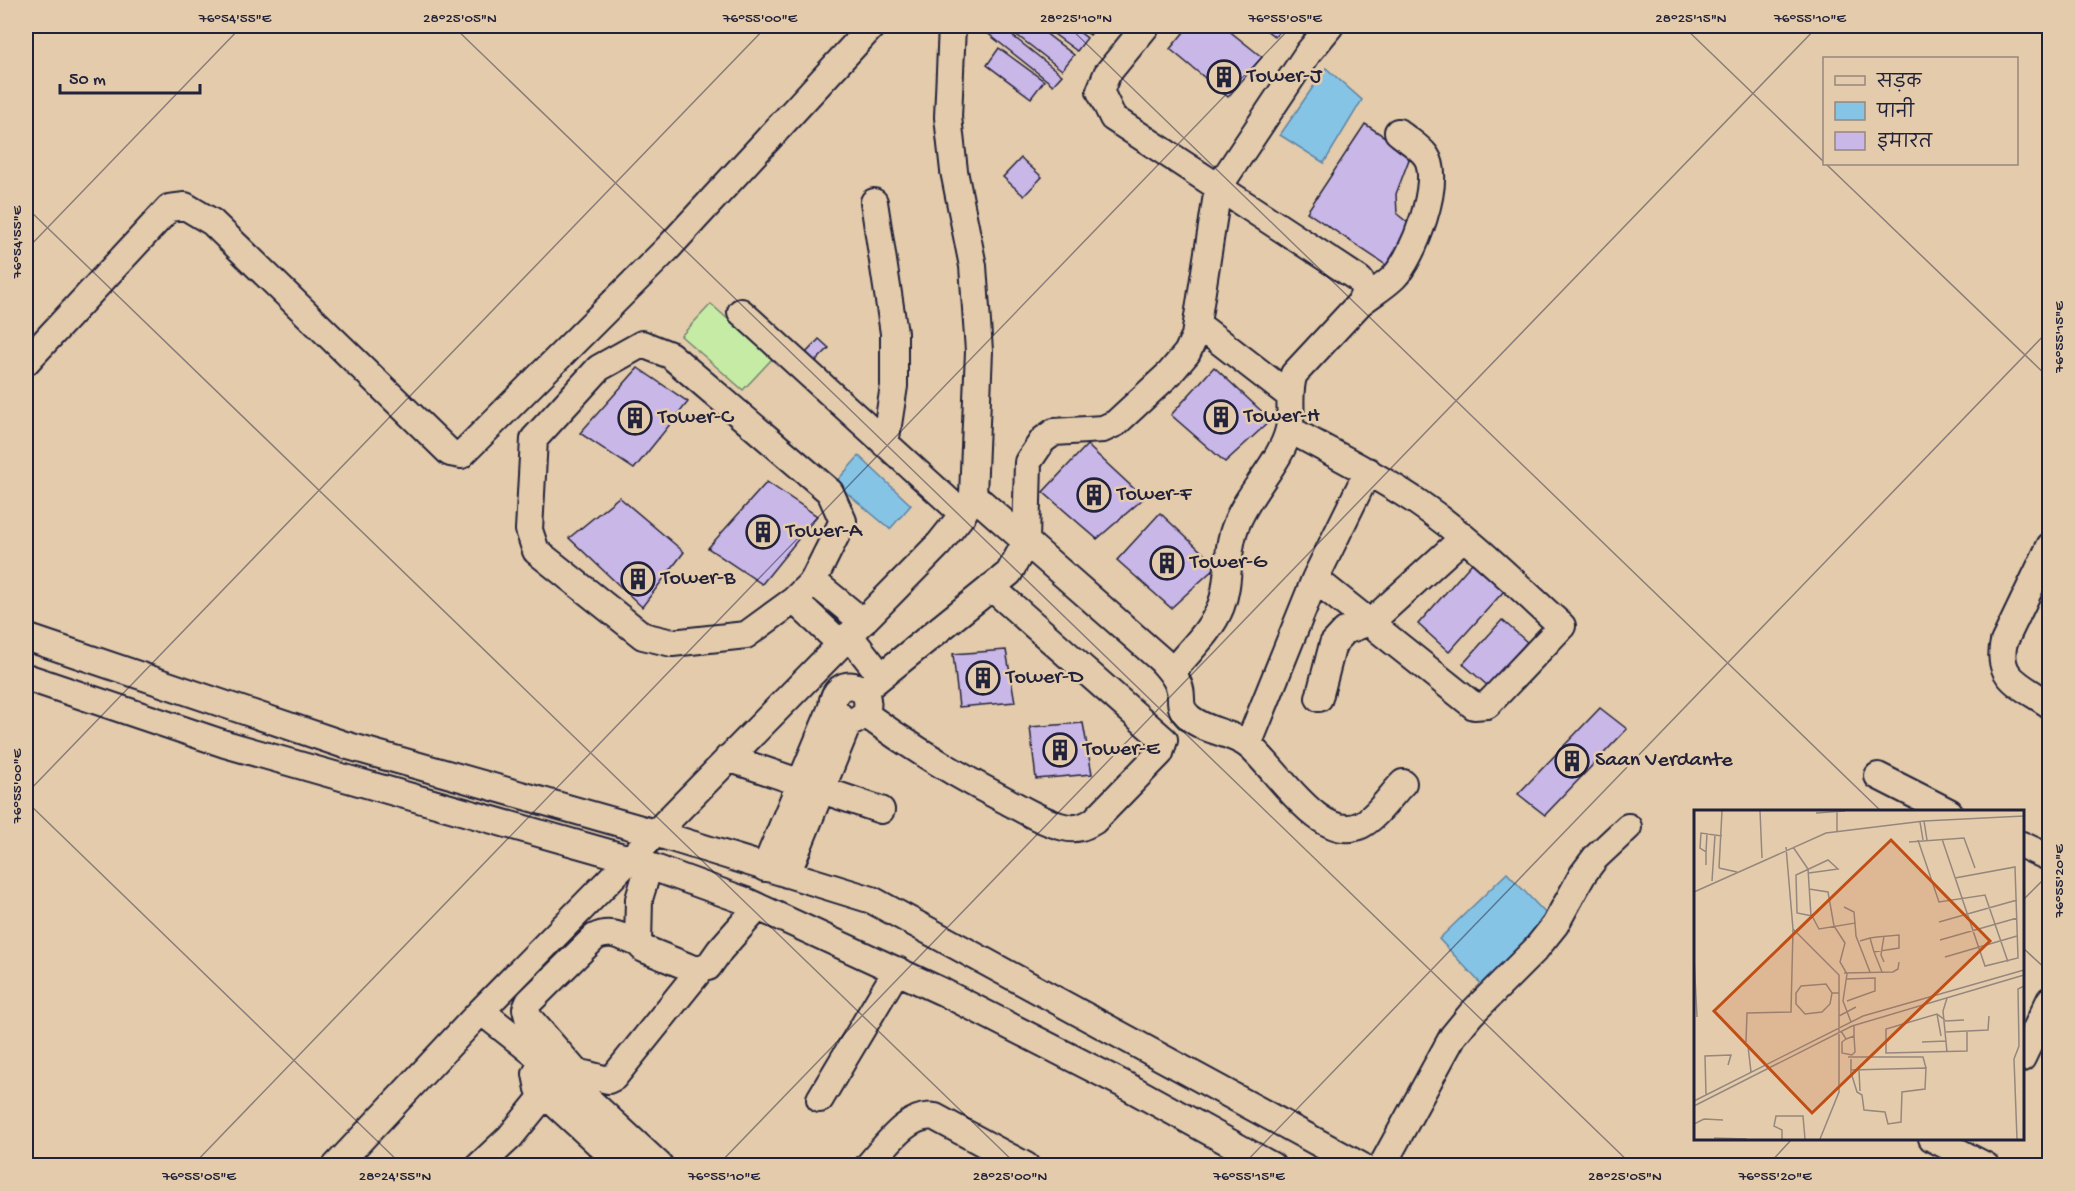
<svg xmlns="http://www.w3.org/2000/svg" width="2075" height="1191" font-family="'Gochi Hand','Playpen Sans Deva',sans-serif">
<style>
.green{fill:#c6eba5;stroke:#748670;stroke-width:1.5}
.water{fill:#86c4e6;stroke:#5e83a2;stroke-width:1.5}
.building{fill:#c9b7e7;stroke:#22223b;stroke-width:1.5}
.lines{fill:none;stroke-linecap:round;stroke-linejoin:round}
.minor-casing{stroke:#22223b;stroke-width:30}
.minor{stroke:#e3cbab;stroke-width:26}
.ticks{fill:none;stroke:#22223b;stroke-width:1.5;stroke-opacity:0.45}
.labels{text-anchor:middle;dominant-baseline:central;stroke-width:5;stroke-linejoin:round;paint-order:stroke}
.poi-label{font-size:22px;fill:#22223b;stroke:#e3cbab;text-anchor:start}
.inset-road{fill:none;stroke:#96877e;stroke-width:1.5}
.view{fill:#c04e15;fill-opacity:0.15;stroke:#c04e15;stroke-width:3}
.inset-edge{fill:none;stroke:#22223b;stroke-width:3}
.neatline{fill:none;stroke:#22223b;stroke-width:2}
.ticks-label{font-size:15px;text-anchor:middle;fill:#22223b}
</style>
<rect width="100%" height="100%" fill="#e3cbab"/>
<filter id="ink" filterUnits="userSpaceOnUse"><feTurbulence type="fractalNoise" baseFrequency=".0167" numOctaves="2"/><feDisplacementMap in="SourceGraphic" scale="12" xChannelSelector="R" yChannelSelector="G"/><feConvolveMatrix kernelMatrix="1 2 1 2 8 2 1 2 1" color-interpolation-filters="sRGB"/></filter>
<g filter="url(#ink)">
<!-- green -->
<path class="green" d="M711,304L772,359L743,390L681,336Z"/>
<!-- water -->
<path class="water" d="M1326,68L1362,100L1324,163L1280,135Z
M859,456L911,505L890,529L835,483Z
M1507,873L1549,917L1482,985L1439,939Z"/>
<!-- building -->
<path class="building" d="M983,26H1000L1062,75L1053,85L981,28Z
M1005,26H1036L1074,55L1062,70Z
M1043,26H1071L1087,38L1077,51Z
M1077,26H1097L1090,35Z
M1189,26H1223L1262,57L1228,97L1170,49Z
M1261,26H1284L1275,37Z
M999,48L1044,81L1031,98L987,65Z
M1365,124L1411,154L1396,194L1397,214L1413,227L1386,265L1307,212Z
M1021,158L1042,177L1024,196L1003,177Z
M819,339L829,348L815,362L806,353Z
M1214,367L1271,420L1225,462L1171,415Z
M638,368L688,402L634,469L580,433Z
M1087,445L1144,498L1097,539L1043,492Z
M767,482L817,516L762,584L708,548Z
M619,497L684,552L642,607L569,538Z
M1160,513L1217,566L1171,608L1117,560Z
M1472,563L1504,591L1449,652L1418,624Z
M1502,620L1527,642L1488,686L1463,664Z
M1006,650L1015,702L959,707L953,654Z
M1600,708L1627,729L1545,815L1518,794Z
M1083,723L1092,774L1036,779L1030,727Z"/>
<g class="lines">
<defs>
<path id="minor" d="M1146,26L1107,74L1100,91L1113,118L1360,280L1365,292L1360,303L1294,374C1287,392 1293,410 1289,429C1282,461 1248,492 1236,525C1225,551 1231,580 1221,606C1212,630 1188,652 1172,672
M874,202L894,333V386L885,444
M1360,303C1371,294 1384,287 1394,277C1413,258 1443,181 1426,156C1420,147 1406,139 1398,132
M741,312L963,514
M1197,324L1289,395
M26,362L169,208L185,206L212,222L450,453L461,455L668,248L872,26
M1289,429C1333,454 1378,475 1420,504C1471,539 1516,585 1562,626L1487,705L1474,706L1315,579L1368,471
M973,495L1161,660C1168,668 1175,675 1179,686C1184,699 1176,706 1190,718C1207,732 1231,732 1248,745C1275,766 1320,845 1361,825C1377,817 1390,796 1403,783
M2050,546L2004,642C1995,679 2023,686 2050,705
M813,581L794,600L746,635L672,643L643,636L536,551L529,530L534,439L599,368L642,344L670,355L830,492L843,521L813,581L863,622
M794,600L841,644
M849,635L881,676
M26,637L345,745L655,833L872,900L1361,1166
M26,677L225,744L630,859L743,900L943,992L1125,1085L1272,1166
M863,691L1009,573L1026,542L1028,462L1043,440L1054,432L1103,429L1116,423L1170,373L1187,353L1195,336L1218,188L1308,53L1330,26
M1319,698L1333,644L1345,631L1372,621L1463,538
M865,714C912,748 954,774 1005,800C1024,810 1043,822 1064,827C1076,830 1084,827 1094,821L1160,753L1164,740L991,587
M1248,745L1315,579
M728,758L881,810
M1878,776L1949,812
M2022,845L2050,858
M649,866L639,899L638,943L644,949L696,970L708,967L720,950L758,907
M765,868L832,707C834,672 878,684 865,714L855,721L843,720L832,707
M787,874L849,721
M481,1011L564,1077L660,1166
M2022,1058L2050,1000
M543,1060L536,1074L539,1089L623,1166
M574,1070L528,1017L526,1009L529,1002L595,937C610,929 622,937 638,943
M564,1077L585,1074L608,1080L614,1077L700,970
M820,1099L897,970
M1932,1138L1986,1166
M336,1166L481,1011L939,544L963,514L973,495L979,351L973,266L954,171L948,117L952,26
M479,1166L510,1137L545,1094
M868,1166C885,1147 908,1112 935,1117L1026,1166
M1382,1166L1453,1036L1471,1014L1535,950L1555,925L1583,874L1595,858L1628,827"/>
</defs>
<!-- minor casing -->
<use href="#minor" class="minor-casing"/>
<!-- minor -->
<use href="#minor" class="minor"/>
</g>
</g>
<!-- ticks -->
<path class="ticks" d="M453,26L1633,1166M1068,26L1882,812M1683,26L1824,162M1826,164L2050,379M26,207L1018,1166M26,250L242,26M26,794L767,26M26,801L403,1166M2022,901L2050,873M2022,947L2050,973M192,1166L1292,26M717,1166L1818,26M1242,1166L2050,329M1767,1166L1793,1138"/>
<!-- icons -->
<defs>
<symbol id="building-ring" viewBox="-11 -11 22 22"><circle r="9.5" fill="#e3cbab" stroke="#22223b" stroke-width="1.5"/><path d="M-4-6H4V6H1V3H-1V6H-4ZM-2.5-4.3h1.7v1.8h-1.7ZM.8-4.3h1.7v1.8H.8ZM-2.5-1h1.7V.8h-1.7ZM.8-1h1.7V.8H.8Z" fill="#22223b"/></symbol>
</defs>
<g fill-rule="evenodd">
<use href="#building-ring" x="1205" y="58" width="38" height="38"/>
<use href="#building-ring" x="1202" y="398" width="38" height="38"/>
<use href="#building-ring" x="616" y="399" width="38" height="38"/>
<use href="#building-ring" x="1075" y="476" width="38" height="38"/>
<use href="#building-ring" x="744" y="513" width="38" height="38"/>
<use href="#building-ring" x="1148" y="544" width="38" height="38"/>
<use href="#building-ring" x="619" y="560" width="38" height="38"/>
<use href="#building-ring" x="964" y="659" width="38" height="38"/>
<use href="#building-ring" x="1041" y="731" width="38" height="38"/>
<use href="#building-ring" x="1553" y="742" width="38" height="38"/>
</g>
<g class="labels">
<!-- poi labels -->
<g class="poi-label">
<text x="1247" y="77">Tower-J</text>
<text x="1244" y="417">Tower-H</text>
<text x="658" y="418">Tower-C</text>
<text x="1117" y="495">Tower-F</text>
<text x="786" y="532">Tower-A</text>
<text x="1190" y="563">Tower-G</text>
<text x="661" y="579">Tower-B</text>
<text x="1006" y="678">Tower-D</text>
<text x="1083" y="750">Tower-E</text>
<text x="1595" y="761">Saan Verdante</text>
</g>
</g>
<!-- overview -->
<g transform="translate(1694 810)">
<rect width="330" height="330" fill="#e3cbab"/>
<path class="inset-road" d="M66,1L68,48M122,3L151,1M230,11L233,30M226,12L229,30M143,21V1M248,29L291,156L324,148L321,57L261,68M224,30L245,92L291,85L314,152M215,32L270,28L281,58M92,37L99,119L145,165V282L126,329M99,37L114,59L117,106M12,42L13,23M12,55V42L6,38L7,23L28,26M25,58L28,1M25,58L43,62M115,63L144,59L134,50L102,65L103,103L118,106L125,119L161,113L162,126L176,162M18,71L21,25M115,79L134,82L140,116L151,133L146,152L153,164L149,191L157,212M0,82L132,23L230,11L330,6M150,97L160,102L161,114M245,112L323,90M190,126L187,145L190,152M246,130L323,108M166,131L176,128L183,127L205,125V138L180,142L176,128M180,142L188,162M0,147L3,207M251,147L323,126M150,163L199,162L204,159L205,152M138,183L136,194L128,202L111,204L102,194V183L107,176L132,174L138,183H145M153,191L181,181V168L153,169M243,204L247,226M145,206L162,197M251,210L243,204L192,219V243L273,241V222M251,211L270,210M147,221L152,229L160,226V216M252,222L294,220L295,206M152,229L148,232V243L158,245M52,232L53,203L97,202L99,119M228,232L252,231M54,236L57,262M253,242L249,201L253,188M158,245L161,242L160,226M154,247H229L232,258M157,249V263L159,269L163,282L168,285L170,300L191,302L194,314L207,312L208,282L231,279L232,258L157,260M165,260L166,281M12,285L11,246L37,245L34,255M0,291L169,206L330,160M0,296L158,216L330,165M0,314L10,309L29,310M20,328L53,329M88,329V320L80,316L82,306H109L111,329M323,329L320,249L325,236L324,179L330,176"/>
<path class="view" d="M197,30L296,131L118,303L20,201Z"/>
<rect width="330" height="330" class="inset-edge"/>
</g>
<!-- margin -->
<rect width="2075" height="1191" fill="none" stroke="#e3cbab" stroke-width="66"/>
<!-- legend -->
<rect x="1823" y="57" width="195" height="108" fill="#e3cbab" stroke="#96877e" stroke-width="1.5"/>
<rect x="1835" y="76" width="30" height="9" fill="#e3cbab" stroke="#96877e" stroke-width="1.5"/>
<text x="1877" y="87" font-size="18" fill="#22223b">सड़क</text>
<rect x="1835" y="102" width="30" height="18" fill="#86c4e6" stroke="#96877e" stroke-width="1.5"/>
<text x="1877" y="117" font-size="18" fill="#22223b">पानी</text>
<rect x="1835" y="132" width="30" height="18" fill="#c9b7e7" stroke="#96877e" stroke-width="1.5"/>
<text x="1877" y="147" font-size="18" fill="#22223b">इमारत</text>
<!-- scale -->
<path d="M60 84v9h140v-9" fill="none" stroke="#22223b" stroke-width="3"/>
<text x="69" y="84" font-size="18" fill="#22223b" stroke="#e3cbab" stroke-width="4.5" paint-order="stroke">50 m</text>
<rect x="33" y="33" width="2009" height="1125" class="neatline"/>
<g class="ticks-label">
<text x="235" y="22">76°54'55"E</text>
<text x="460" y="22">28°25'05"N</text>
<text x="760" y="22">76°55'00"E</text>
<text x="1076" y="22">28°25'10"N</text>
<text x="1285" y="22">76°55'05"E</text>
<text x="1691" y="22">28°25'15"N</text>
<text x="1810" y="22">76°55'10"E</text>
<text transform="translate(16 242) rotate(-90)" y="5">76°54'55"E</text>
<text transform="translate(2058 337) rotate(-90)" y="5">76°55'15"E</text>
<text transform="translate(16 786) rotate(-90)" y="5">76°55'00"E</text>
<text transform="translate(2058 881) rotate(-90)" y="5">76°55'20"E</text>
<text x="199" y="1180">76°55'05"E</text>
<text x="395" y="1180">28°24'55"N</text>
<text x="724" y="1180">76°55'10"E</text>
<text x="1010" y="1180">28°25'00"N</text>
<text x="1249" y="1180">76°55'15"E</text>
<text x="1625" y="1180">28°25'05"N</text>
<text x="1775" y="1180">76°55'20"E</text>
</g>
</svg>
